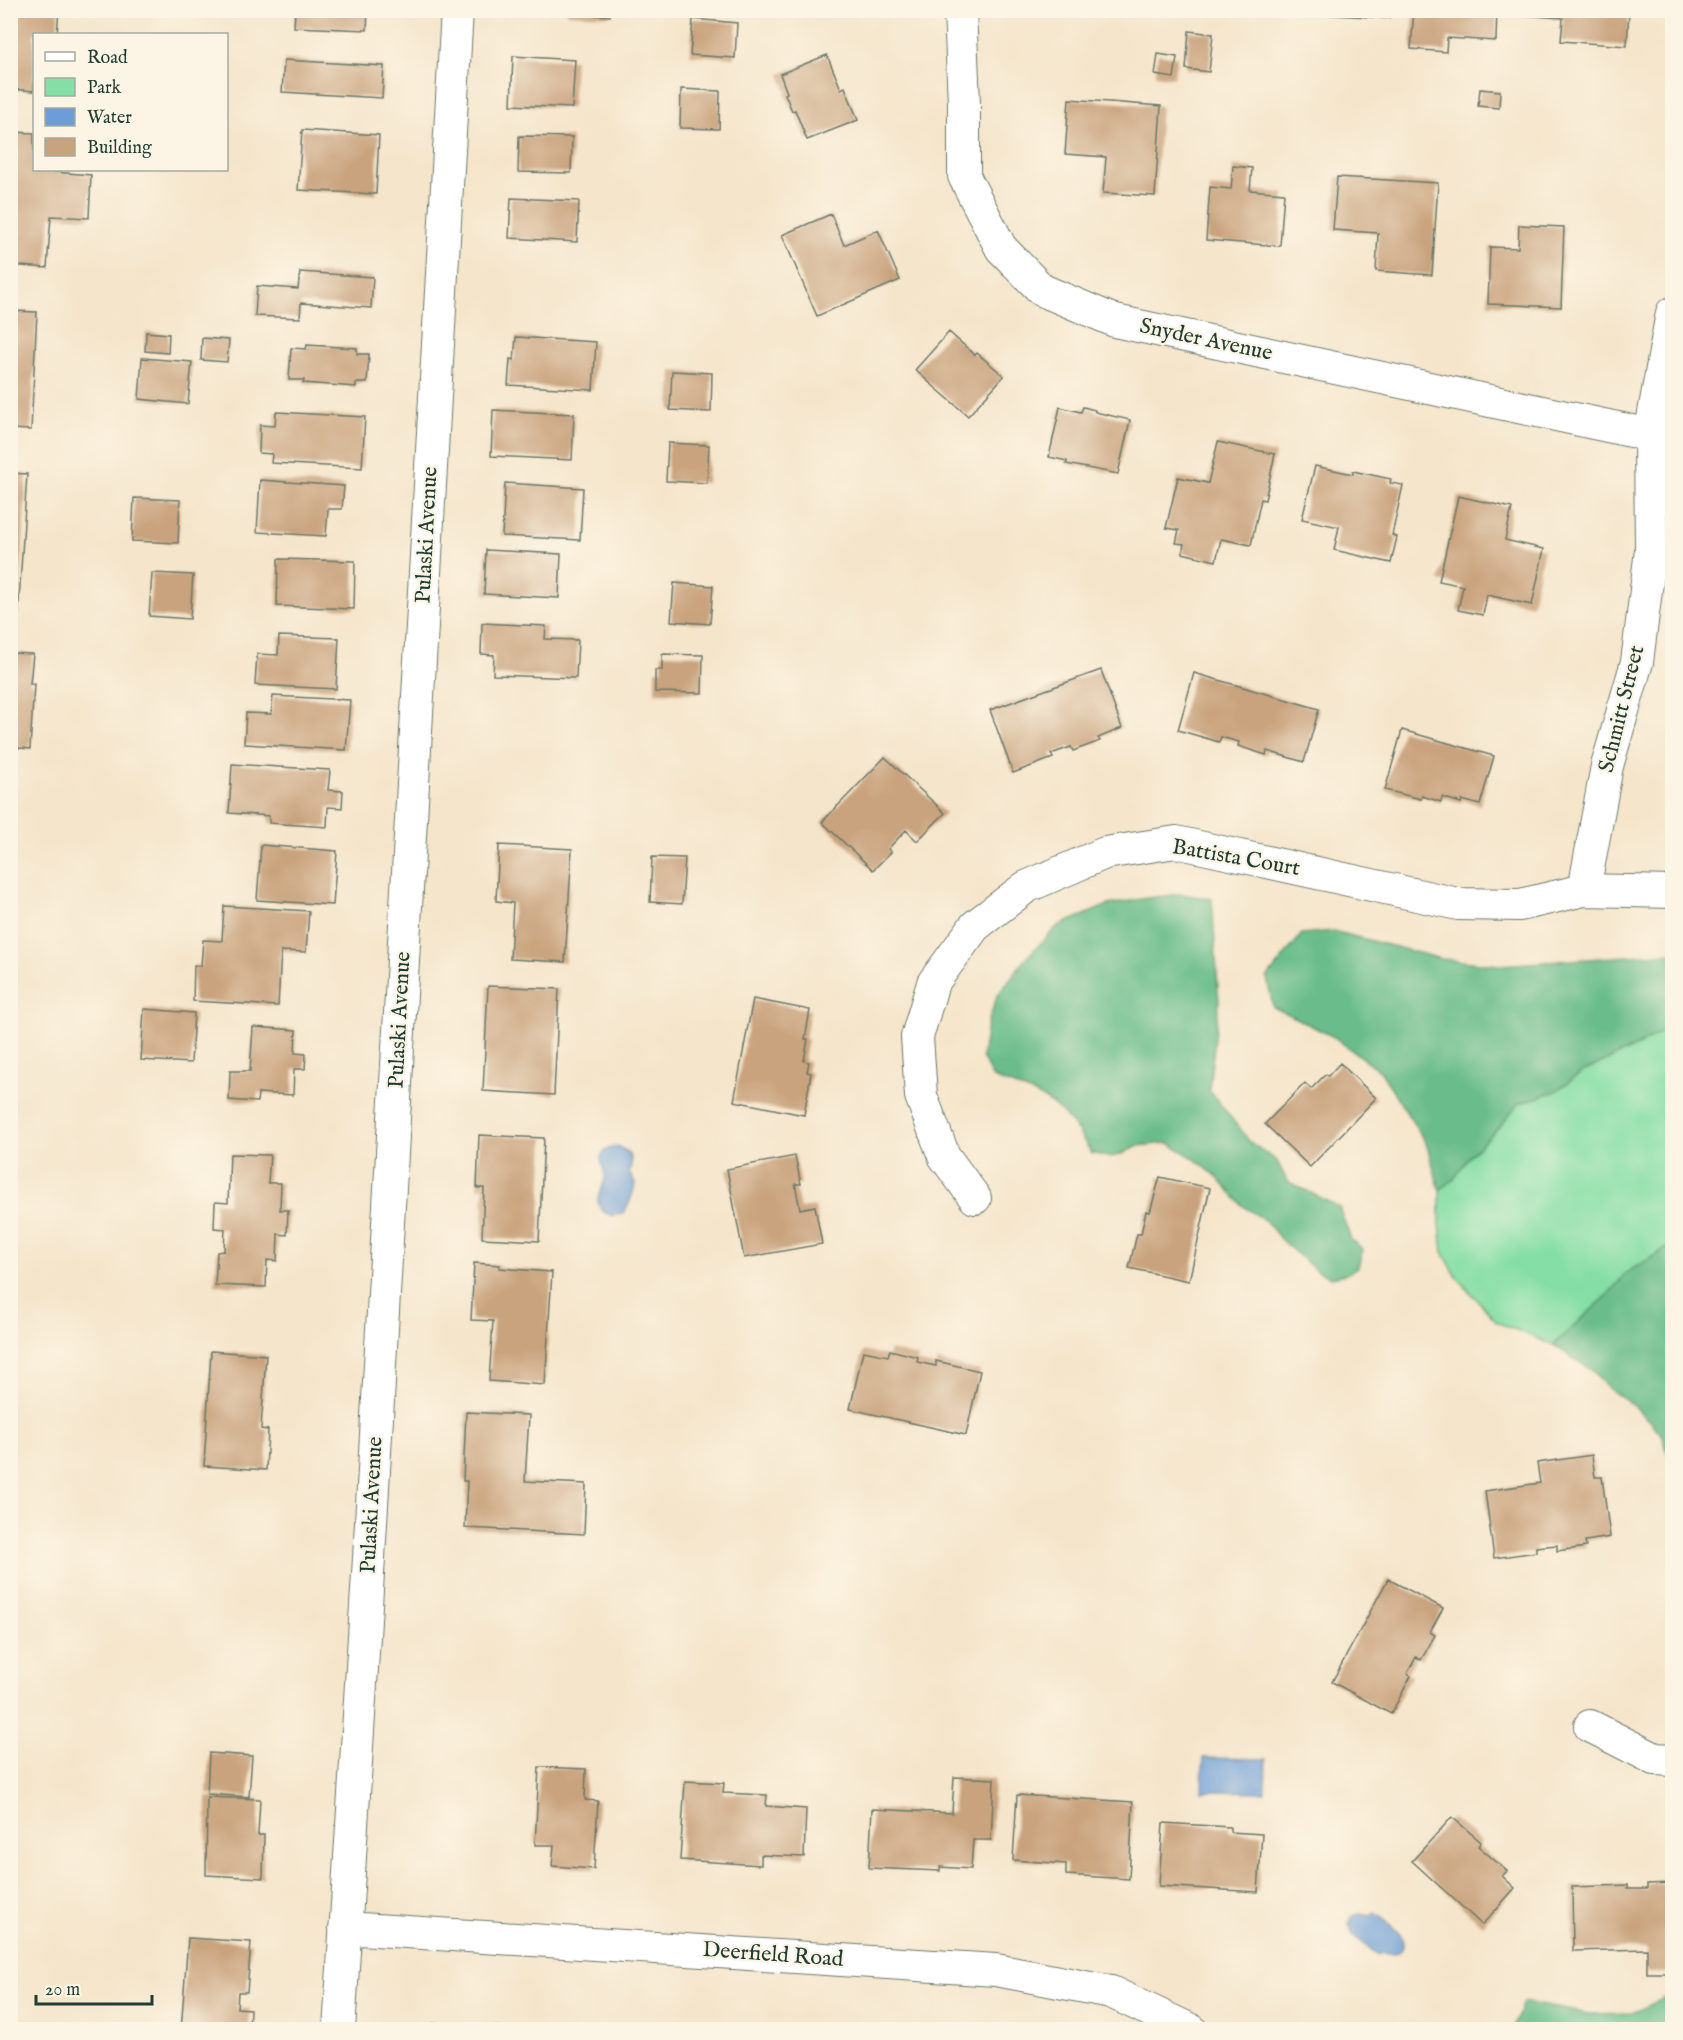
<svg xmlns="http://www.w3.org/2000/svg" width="1683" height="2040" font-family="'IM FELL English',serif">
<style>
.green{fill:#84dea5;stroke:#528e6c;stroke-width:1.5}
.forest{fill:#6bbd8a;stroke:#457d5f;stroke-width:1.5}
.water{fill:#6c9dd6;stroke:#466d85;stroke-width:1.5}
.building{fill:#c9a37d}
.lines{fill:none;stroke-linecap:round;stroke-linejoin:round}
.street-casing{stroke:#6a7869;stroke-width:34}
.street{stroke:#fff;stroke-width:32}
.labels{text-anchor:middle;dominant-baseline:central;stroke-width:4.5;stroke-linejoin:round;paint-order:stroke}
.street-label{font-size:22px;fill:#1f3d34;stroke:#fcf5e5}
</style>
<rect width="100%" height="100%" fill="#fcf5e5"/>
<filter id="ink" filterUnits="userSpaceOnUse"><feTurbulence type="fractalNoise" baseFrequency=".0167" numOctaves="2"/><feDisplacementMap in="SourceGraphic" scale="12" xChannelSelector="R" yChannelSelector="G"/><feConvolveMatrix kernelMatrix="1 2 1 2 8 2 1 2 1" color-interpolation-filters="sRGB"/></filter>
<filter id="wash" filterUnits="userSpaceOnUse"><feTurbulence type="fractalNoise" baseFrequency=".008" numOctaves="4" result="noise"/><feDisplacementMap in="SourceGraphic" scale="24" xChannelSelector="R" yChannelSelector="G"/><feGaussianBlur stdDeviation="1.35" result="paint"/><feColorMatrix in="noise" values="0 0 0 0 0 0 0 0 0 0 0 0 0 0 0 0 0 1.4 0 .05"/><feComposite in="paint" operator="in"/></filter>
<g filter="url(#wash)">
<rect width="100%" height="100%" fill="#f5e5cb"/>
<!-- green -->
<path class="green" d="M1672,1025V1245L1626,1273L1607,1296L1553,1345L1497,1322L1457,1277L1443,1252L1440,1224V1190L1454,1179L1470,1155L1501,1125L1518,1104L1556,1091L1582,1072L1639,1045Z"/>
<!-- forest -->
<path class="forest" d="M1181,894L1212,899L1219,1003L1209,1090L1250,1142L1277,1161L1287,1181L1339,1207L1351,1240L1363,1249L1358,1267L1346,1274L1331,1277L1317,1271L1281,1240L1267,1222L1242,1205L1216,1176L1192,1157L1169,1143L1136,1146L1121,1155L1108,1157L1091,1153C1079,1130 1061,1107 1037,1095C1022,1088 1007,1084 992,1077L982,1057L987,1026L997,996L1025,959L1058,926L1108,905L1147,898Z
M1333,931L1442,959L1499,965L1672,953V1025L1639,1045L1582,1072L1556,1091L1518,1104L1501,1125L1470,1155L1454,1179L1440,1190L1426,1143L1381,1072L1334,1037L1273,1007L1267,978L1302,934Z
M1672,1245V1460L1668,1454L1662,1434L1635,1407L1609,1389L1593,1371L1553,1345L1607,1296L1626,1273Z
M1672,1995V2029H1513L1523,2002L1589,2014L1632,2013Z"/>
<!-- water -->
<path class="water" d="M613,1147C628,1147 635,1158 629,1172L635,1183C635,1187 629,1206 626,1209C618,1221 599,1215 598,1201C597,1193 604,1187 605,1178C605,1166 592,1154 613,1147Z
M1203,1758L1266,1759L1265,1792L1202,1791Z
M1359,1913L1368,1914L1371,1916L1375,1913C1383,1919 1395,1927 1400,1935C1410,1950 1395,1959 1381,1952L1378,1955L1353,1935L1349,1924L1352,1917Z"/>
<g id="blocks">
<!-- building -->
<path class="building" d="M10,10H59L57,34H34V91L10,89Z
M295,10H368L367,30L294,27Z
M567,10H611L610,16L567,14Z
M1297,10H1389V18L1297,13Z
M1414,10H1497L1496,41L1447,38L1446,52L1411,49Z
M1522,10H1629L1627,46L1561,41L1563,18L1522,15Z
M693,19L737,23L735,58L690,55Z
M1189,31L1213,34L1209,72L1186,69Z
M1158,54L1177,57L1174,78L1155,75Z
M827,55L841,89L845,87L858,120L807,140L795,110L792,111L785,94L787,93L780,74Z
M513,56L575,60L572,108L511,105Z
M284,60L384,66L382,98L282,92Z
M681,89L720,91L719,129L680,128Z
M1480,89L1500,91L1499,108L1478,106Z
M1069,99L1161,106L1155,196L1103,193L1106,157L1065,154Z
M302,130L379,135L376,194L298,190Z
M10,132L34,133V170H55V172L91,175L89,218L51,216L47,268L10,265Z
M519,136L572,137L571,173L518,172Z
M1233,166L1252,168L1250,190L1284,193L1280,246L1206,240L1210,187L1231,189Z
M1337,177L1438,183L1432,275L1376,271L1378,233L1333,230Z
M511,198L579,201L577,242L509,238Z
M831,214L844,245L878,230L900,280L817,316L782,235Z
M1519,225L1564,227L1561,307L1488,304L1490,247L1518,248Z
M300,272L373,277L371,308L301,303L300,318L255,316L257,286L298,289Z
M10,311L37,312L31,430L10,429Z
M146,332L169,334L168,353L145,351Z
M949,332L975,355L977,353L1004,376L968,416L915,370Z
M516,337L596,342L593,390L508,385L510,359L514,360Z
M202,338L229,340L227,362L201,360Z
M307,345L357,348V354H369L367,383H356V387L303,383L304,380H289L291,348L306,349Z
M142,358L192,362L188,404L139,399Z
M672,371L712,373L711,412L670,410Z
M1060,407L1081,412L1083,407L1095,410V412L1130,420L1118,474L1066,464L1067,461L1049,457Z
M493,410L574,414L572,460L491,456Z
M276,412L365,417L362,468L271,463L272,454L259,453L260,425L275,426Z
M1218,442L1275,454L1265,500L1261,499L1251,545L1221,539L1216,561L1182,553L1184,544L1176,543L1179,530L1166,528L1178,477L1208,483Z
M668,443L709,445L707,483L666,481Z
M1315,466L1353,474V471L1391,479L1390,483L1403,485L1392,535L1397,537L1391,563L1334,550L1339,527L1302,519Z
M10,473L27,474L18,617L10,616Z
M260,480L344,486L342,509H328L326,536L257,532Z
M505,483L583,488L580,540L502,536Z
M1458,496L1512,508L1505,540L1544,549L1532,605L1487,595L1483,615L1458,610L1463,586L1439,581Z
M134,498L180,500L178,543L132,541Z
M486,550L561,554L559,598L484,594Z
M278,559L355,561L354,609L277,606Z
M152,573L193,575L190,619L149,616Z
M674,583L713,586L710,624L671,621Z
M482,623L546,626L545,639L578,640L576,678L493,675L494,655L481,654Z
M279,636L339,638L336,689L255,685L257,654L278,655Z
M10,653L33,654L30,684H34L30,749L10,747Z
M662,654L703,655L702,693L655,692V670H662Z
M1101,670L1122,728L1098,738L1100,741L1073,751L1071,747L1051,754L1053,758L1013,773L990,710Z
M1194,673L1319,709L1304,762L1267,751L1266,755L1238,746L1239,742L1221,737L1219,742L1178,730Z
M273,696L350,700L346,750L244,744L246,713L271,714Z
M1402,730L1494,756L1480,805L1462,800L1461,803L1442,797L1441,802L1422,796L1421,799L1385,790Z
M885,757L945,813L917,841L906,830L888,849L891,852L873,870L822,822Z
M232,764L330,770L328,790L343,791L342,808L328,807L327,827L269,823V816L229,813Z
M261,845L337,851L333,905L257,900Z
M499,845L572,849L565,962L510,959L513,903L496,901Z
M652,857L685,858L682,904L650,902Z
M224,906L309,911L306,952L281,951L278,1006L193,1001L194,965L201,966L203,940L222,941Z
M488,986L559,989L554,1095L483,1091Z
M753,999L810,1010L805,1039H808L804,1061L809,1062L807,1072L811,1073L804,1115L734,1101Z
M144,1009L194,1013L191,1063L141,1060Z
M253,1027L296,1030L295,1053L306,1054L305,1069H294L293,1095L258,1093L257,1102L229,1100L230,1071H250Z
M1340,1063L1376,1098L1310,1167L1265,1124L1305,1083L1311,1089L1326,1074L1328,1076Z
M479,1135L544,1138L539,1241L482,1238L484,1188H477Z
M230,1154L270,1155L268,1183H281L280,1210H288L287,1235L278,1234L277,1261L267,1260L266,1287L215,1285L217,1252L224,1251L225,1229L214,1228L215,1202L228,1203Z
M795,1156L801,1184H795L800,1209L815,1206L822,1244L744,1258L727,1169Z
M1160,1177L1210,1188L1189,1281L1129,1268L1137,1234H1141L1146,1211L1150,1212Z
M474,1263L500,1265L499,1268L552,1272L545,1385L489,1381L493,1321L471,1320Z
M890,1350L918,1357L917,1362L936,1366V1361L980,1371L966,1435L850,1409L863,1351L888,1356Z
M211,1351L266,1355L261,1429L268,1430L266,1470L204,1466Z
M466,1412L529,1415L525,1481L586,1484L584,1534L465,1528L467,1481H463Z
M1592,1455L1595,1477H1602L1610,1537L1585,1541L1586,1547L1557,1551V1545L1536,1547V1552L1494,1558L1485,1491L1540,1483L1537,1463Z
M1388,1579L1443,1608L1430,1632L1435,1635L1421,1660L1416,1657L1407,1674L1411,1676L1391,1714L1332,1682Z
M209,1753L252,1756L249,1797L207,1794Z
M539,1767L586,1769L585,1800L598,1801L594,1869L552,1866L554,1845H535Z
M954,1777L994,1779L991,1840H973L971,1869L940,1867V1871L869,1868L872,1809L952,1813Z
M685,1781L724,1783L723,1793L767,1795L766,1806L806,1809L804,1857L761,1855V1865L680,1860Z
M1017,1795L1133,1802L1129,1879L1066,1875V1864L1013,1860Z
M207,1797L260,1799L258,1835H264L263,1878L206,1875Z
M1452,1817L1481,1842L1478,1846L1507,1871L1502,1876L1515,1888L1482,1925L1412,1861Z
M1163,1823L1230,1827V1832L1262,1834L1258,1892L1159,1886Z
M1672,1883V1973H1647V1949L1573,1951L1572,1887L1628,1885V1889H1647V1884Z
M188,1938L251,1942L247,1992H238L237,2008L250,2009L249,2030H181Z
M432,2023L529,2028V2030H432Z"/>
</g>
</g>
<g filter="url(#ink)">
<use href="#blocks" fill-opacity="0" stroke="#6a7869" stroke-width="1.5"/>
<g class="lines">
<defs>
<path id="street" d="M960,10L964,103V176L1001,248L1042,290L1115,321L1650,435L1672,442
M1584,890L1607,766L1637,662L1651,550L1650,435L1672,313
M975,1198L944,1156L921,1096L917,1037L933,983L975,926L1026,887L1105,853L1176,842L1458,904L1520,905L1584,890L1672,892
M1590,1726L1655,1759L1672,1760
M345,1928L996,1970L1111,1992L1191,2030
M339,2030L369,1558L457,10"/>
</defs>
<!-- street casing -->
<use href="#street" class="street-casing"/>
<!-- street -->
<use href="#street" class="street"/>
</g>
</g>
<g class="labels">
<!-- street labels -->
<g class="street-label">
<text transform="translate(1206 340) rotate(12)">Snyder Avenue</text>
<text transform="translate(427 535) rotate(-87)">Pulaski Avenue</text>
<text transform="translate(1622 709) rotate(-76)">Schmitt Street</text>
<text transform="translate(1236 858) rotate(10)">Battista Court</text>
<text transform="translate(400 1020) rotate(-87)">Pulaski Avenue</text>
<text transform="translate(372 1505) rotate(-87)">Pulaski Avenue</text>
<text transform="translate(773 1955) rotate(4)">Deerfield Road</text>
</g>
</g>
<!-- margin -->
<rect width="1683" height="2040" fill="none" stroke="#fcf5e5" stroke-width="36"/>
<!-- legend -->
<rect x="33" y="33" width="195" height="138" fill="#fcf5e5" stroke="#a4ab9e" stroke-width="1.5"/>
<rect x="45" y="52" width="30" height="9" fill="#ffffff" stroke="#a4ab9e" stroke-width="1.5"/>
<text x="87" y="63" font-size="18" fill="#1f3d34">Road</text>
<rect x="45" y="78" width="30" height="18" fill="#84dea5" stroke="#a4ab9e" stroke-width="1.5"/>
<text x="87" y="93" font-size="18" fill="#1f3d34">Park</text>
<rect x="45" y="108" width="30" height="18" fill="#6c9dd6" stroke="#a4ab9e" stroke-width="1.5"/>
<text x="87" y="123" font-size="18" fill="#1f3d34">Water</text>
<rect x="45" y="138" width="30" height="18" fill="#c9a37d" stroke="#a4ab9e" stroke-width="1.5"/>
<text x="87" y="153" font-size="18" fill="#1f3d34">Building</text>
<!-- scale -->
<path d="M36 1995v9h116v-9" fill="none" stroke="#1f3d34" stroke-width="3"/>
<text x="45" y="1995" font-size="18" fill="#1f3d34" stroke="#fcf5e5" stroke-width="4.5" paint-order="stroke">20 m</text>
</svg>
